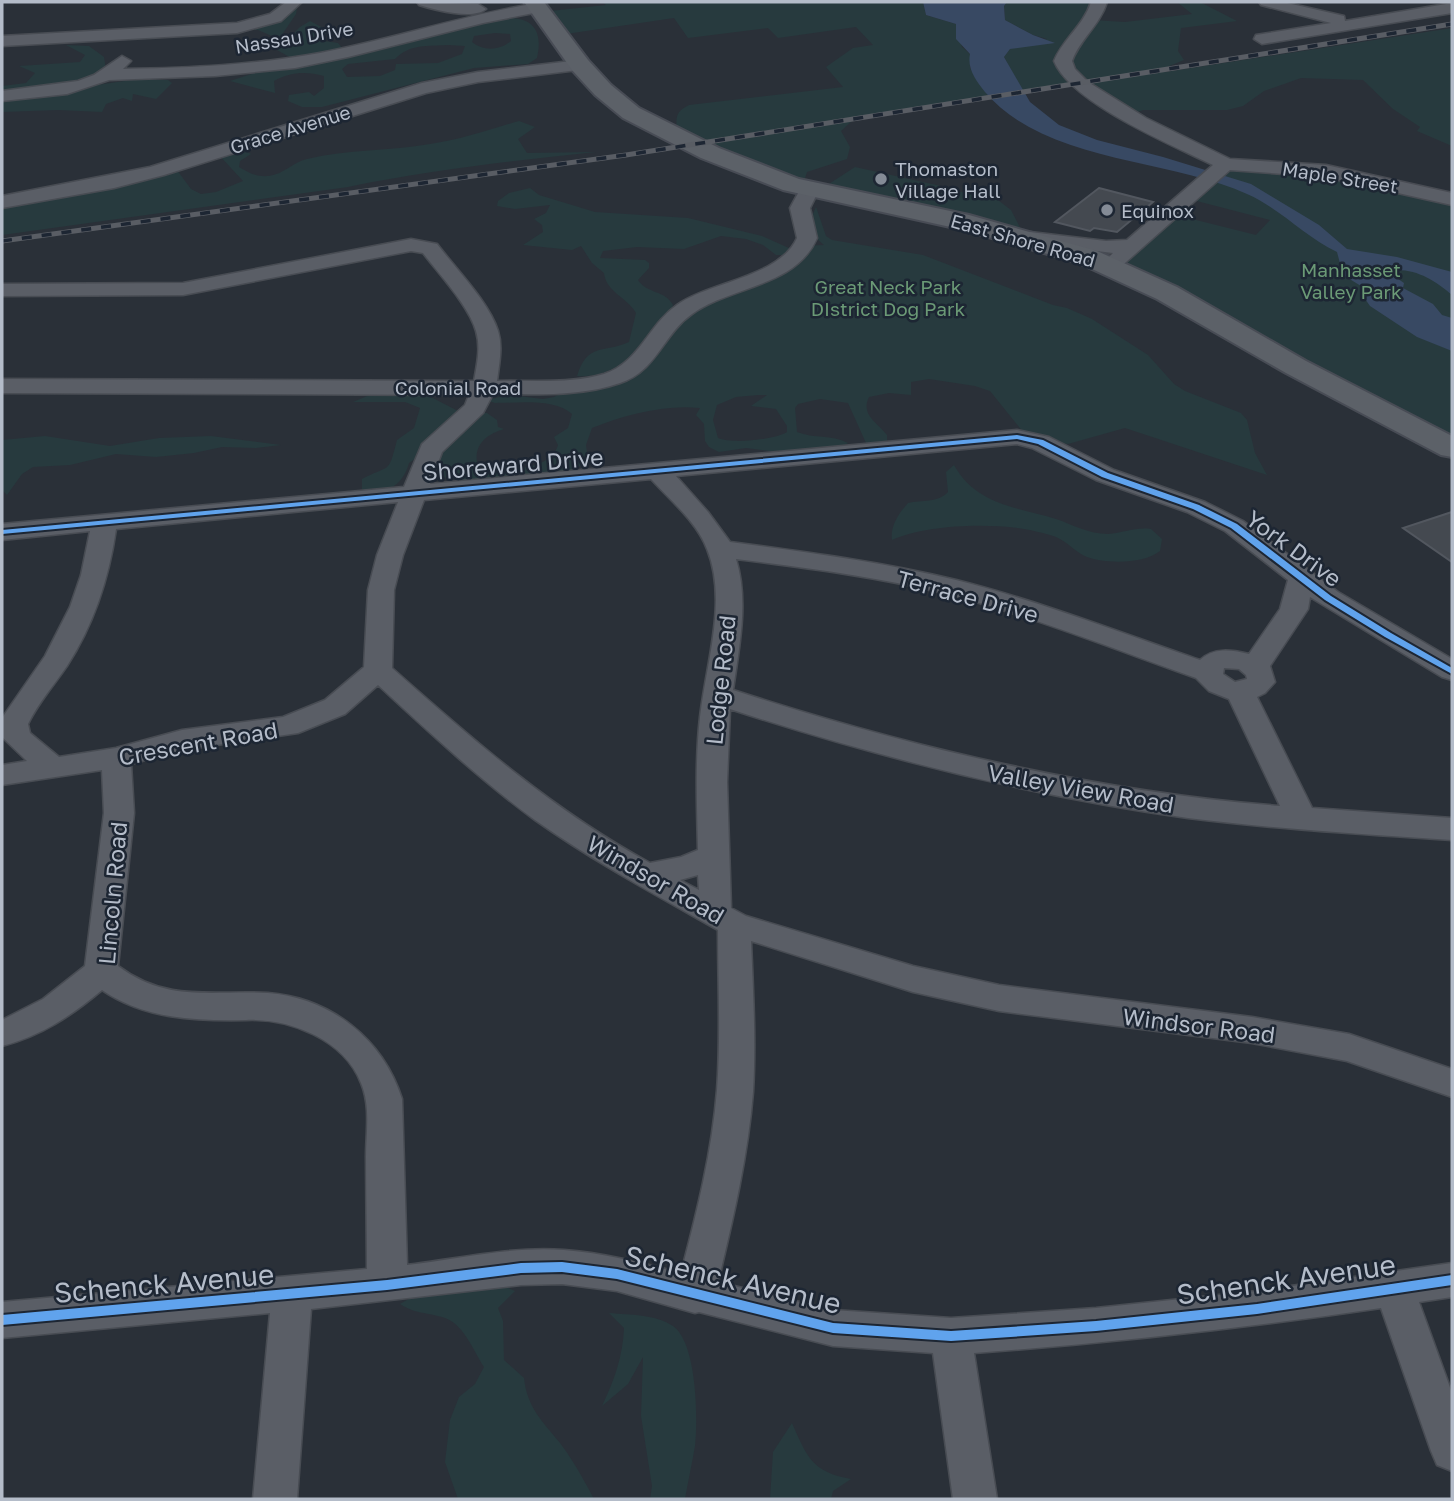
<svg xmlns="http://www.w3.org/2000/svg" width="1454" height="1501" font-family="'Golos Text',sans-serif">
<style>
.green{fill:#273a3e;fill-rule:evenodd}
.water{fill:#384963}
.building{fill:#444950;stroke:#52575f;stroke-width:2}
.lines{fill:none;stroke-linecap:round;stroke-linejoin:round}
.minor-casing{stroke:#484c53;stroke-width:3}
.major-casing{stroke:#484c55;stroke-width:4}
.minor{fill:#5a5e66;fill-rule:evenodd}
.major{fill:#5c6168;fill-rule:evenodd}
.rail-casing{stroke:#595d64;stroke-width:5}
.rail{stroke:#1d2633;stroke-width:3.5;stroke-dasharray:10;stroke-linecap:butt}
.cycleway-casing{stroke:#1d2633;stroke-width:4}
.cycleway{fill:#60a3ed;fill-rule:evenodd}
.poi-dot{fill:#848b96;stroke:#1d2633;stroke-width:2.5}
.labels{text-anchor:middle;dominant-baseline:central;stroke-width:5;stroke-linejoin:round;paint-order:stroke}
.far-street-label{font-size:19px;fill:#b4bcc9;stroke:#1d2633}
.far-poi-label{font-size:19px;fill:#b4bcc9;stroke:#1d2633;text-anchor:start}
.far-park-label{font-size:19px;fill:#6b9a76;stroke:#1d2633}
.street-label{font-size:23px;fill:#b4bcc9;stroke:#1d2633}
.near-street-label{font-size:28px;fill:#b4bcc9;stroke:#1d2633}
</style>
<rect width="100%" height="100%" fill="#2a3038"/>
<!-- green -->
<path class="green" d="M294,2H298L296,14L279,39L258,30L237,28L257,24Z
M602,2H923L926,15L956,24L962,47L970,54V68L989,97L852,118V121L841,131L850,147L847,159L807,172L802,188L677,132C676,117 675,112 689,105L843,87L826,67L853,48L873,45L856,27L778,38L768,28L688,38L674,18L559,35L541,12L606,5Z
M1007,2H1099L1093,20L1125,22L1192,14L1177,2H1200L1237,21L1181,28L1178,51L1184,60L1162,69L1165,72L1452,28V146L1417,131L1420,127L1393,109L1363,80L1301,78L1264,91L1243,106L1227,110H1143L1130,115L1079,84L1024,93L1004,57L1010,49L1047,39L1033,35L1005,20L1004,6Z
M513,18C537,20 542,36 537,58L528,64L474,68L322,107H302L288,101L289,95L309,92L314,96L324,88V76C306,71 290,72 274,81L275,93L230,81L295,60L277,50L300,27L310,21L331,32L311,39L338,43L343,49L460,25ZM495,33L510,34L511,41C500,51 483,51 472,42L474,36ZM448,45L465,46L462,54L438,63L396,64L395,70L380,76L347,77L342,69L348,64L395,59C409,44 428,46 448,45Z
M66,45L89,46L104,57L106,70L97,85L138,79L168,80L172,83L156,99L133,94L132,101L123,98L106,104L102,112L58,110L2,112V100H4L2,98V86L26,83L35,73L19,66L80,62L85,55Z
M519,121L535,127L518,139L527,153L596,152C512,161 430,170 348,187L2,235V202L55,193L174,166L191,189L201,194L216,192L243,181L219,155L247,152L251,154L240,161L239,167C249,173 256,177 269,176C284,174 293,162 307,159C348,149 390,151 430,144C460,140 490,129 519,121Z
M1226,164L1382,182L1452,199V448L1110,266L1172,214L1256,235L1270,220L1189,199Z
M855,167L941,186L936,192L948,194L952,190L966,193L986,191L1011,210L1025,237L818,191Z
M530,188L539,195L595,212L688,218L762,236L791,249L789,255H776L763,245L746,239L721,236L684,249L637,247L603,251L600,258L645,260L649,263V268L638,280C647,294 665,290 673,305L671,312C646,343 621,379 577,376C588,342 602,354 629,342L636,313C627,297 606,292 604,273L592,263L581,246L572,250L523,245L543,232L542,225L534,219L546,213L550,205L515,209L497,206L498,201L509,193Z
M816,207L826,236L832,240L923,255L1053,305L1067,308L1092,319L1148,355L1174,384L1185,391L1241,413L1247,420L1255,453L1267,475L1125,428L1068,444L1028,438L990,391L975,386L929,379L911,382V395L889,393L869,397C860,415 878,423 887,435V442L881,445L866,443L848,403L820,399L798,404L795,408L797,432C814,439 831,434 848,443L840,448L785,453L746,448L719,452L709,447L705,441L704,424L696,415L700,408C665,404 624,415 592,428L586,445L588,459C583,463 577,470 570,472C545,479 457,486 435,474L434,465L420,455L409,463C403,486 385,496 362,489V479C391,464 388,475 397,440L414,428L420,408L405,402H353L372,394L421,392L460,412L487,413L497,420L498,427L504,429C488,434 474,443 477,463C498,471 550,473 558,445L554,437L568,428L572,414C555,398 517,403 495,403L486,400L510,395L543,399L554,397L563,392L616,377L662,331L727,289L805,246L824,245L816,238L813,214ZM758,395H767L751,406L776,409L787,426V432C774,440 732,444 718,438L713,420L717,405L736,397Z
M45,436L110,446L159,438L211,436L281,445L256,448L222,447L194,453L156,457L116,454L70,465L33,467L22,474L7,495L2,490V440Z
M954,465C976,505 1017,507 1056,519C1074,525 1088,534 1108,534C1123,533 1135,527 1151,529L1162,539L1160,551C1144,564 1106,564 1087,557C1077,553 1069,544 1060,539C1053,535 1042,533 1034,531C998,522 925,524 892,540C890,526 899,513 908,503C922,500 938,503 948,492L946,472Z
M501,1285L515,1291L498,1308L503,1321L504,1360L524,1378C527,1407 542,1421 560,1443C573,1460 584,1480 594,1499H458L445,1462L450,1420L459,1397L475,1384L484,1367C473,1350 463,1322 442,1317C424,1312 416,1314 400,1304L419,1293Z
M609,1313C630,1315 655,1314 673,1326C697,1343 698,1418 695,1446C692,1464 688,1481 685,1499H650L652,1486L641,1416L643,1357L628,1384L602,1406C614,1381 623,1356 624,1328Z
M792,1423C807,1457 812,1472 851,1479L833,1491L831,1499H770L773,1452Z"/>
<!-- water -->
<path class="water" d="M923,2H1007L1004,6L1005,20L1033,35L1055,43L1010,49L1004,57L1030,102L1059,125L1097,140L1163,157L1251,184L1319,225L1347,249L1397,257L1452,272V295C1436,281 1417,269 1395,270L1391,274L1404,283L1403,288L1433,304L1442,315L1452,318V351L1417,337L1370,306L1363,296L1361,286L1343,275L1337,252C1304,236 1281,209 1247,194C1168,158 1045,163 985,92C976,81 967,69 970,54L956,39V24L926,15Z"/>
<!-- building -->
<path class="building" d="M1099,188L1153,202L1117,232L1094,228L1090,231L1055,222Z
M1452,512V562L1403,528Z"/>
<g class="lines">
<defs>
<path id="minor" d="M286,2H302L281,21L237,33L2,46V36L237,23L270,14Z
M417,2L478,4L486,9C474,20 435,10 419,5Z
M1091,2H1107C1100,25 1080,39 1072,61L1075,69L1088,82L1146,118L1230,159L1326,165L1452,193V205L1326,177L1230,170L1117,270H1103L1100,266L1113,253L1023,242L1020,238L1023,234L1030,232L1106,241L1127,240L1213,165C1172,145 1071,103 1054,61C1063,39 1084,25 1091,2Z
M1259,2H1283L1344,16L1345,21L1452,3V13L1262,44L1254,39L1256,35L1331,23L1261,5Z
M538,3L546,8L544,11L483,23L348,57L295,68L215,76L109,80L67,94L2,101V91L78,81L94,75L122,56L131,61L123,69C189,68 255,65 320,53C393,39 464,15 538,3Z
M580,60L586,61L589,65L586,69L478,82L426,93L164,175L114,188L2,208V196L150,167L422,83L478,72Z
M809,184L819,190L810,208L817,238C796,287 731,286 692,314C663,334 657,371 620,383C580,397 535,394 493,394L483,413L442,452L430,484L1017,430L1049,437L1114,470L1205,502L1243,521L1338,592L1452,659V680L1442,677L1310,597L1308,609L1270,666L1275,682L1265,693L1257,697L1312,808L1452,818V840C1364,834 1276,829 1188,818C1032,796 880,758 730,709L727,782L731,908L746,916L913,966L999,985L1252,1017L1349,1034L1452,1069V1097L1347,1061L1252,1043L999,1011L913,992L751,941C753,991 756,1042 753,1092C748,1156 733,1219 718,1282L833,1310L951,1318L1096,1308L1257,1291L1452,1263V1297L1419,1302L1452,1393V1471L1437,1465L1431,1451L1381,1308C1246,1328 1111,1343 974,1353L997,1499H953L933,1353L833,1346L699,1312L695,1313L617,1291L562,1284L521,1285L311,1309L297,1499H253L270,1313L2,1338V1302L367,1269C367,1232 366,1195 366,1157C366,1132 371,1107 361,1083C344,1039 289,1018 246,1020C196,1021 144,1019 102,990C71,1016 41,1036 2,1046V1020L43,999L85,966L104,813L102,770L2,785V765L27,761L2,737V718L45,656L70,607L81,575L90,531L2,540V524L404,487L422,444L465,405L469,395L2,393V379L474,381C477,364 481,348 476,331C469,306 439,274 423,253L411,251L183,295L2,296V284L183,283L411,239L437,244C455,268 489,302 498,331C503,347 499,364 497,381C531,380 571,384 604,374C640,362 648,325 677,305C709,282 780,277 797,238L790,208L802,186ZM1017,444L1032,448L1096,480L1187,512L1225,531L1288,580L1280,609L1249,654C1232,650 1214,647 1200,660C1119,632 1039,601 956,580C882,562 806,552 730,542L708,512L676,476ZM651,479C670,500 697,522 707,549C728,601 706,663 700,717C695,761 697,806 698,850L681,857L650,863C554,811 473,740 392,668L394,590L403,555L424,500ZM398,502L377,555L368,590L364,667L325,700L283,717L182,730L116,748L59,757L30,733L28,724C38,703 54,685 67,666C94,624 109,578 116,529ZM736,559C807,568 878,577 947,594C1032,616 1114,649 1196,678L1209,691L1229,699L1280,806C1093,791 911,748 733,690C739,648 749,601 736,559ZM1224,668L1239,669L1246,675L1247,679L1235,682L1223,674ZM378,685C429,732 479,779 535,820C593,861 656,895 718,930C718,983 721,1037 717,1090C712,1152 697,1212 681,1273C642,1263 604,1253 564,1250C512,1246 458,1259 407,1265L402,1099C383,1039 331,998 268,993C212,990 167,1003 118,966L134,813L131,764L182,750L298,733L345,714ZM698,875L699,890L680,880Z"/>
<path id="major" d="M524,2H544L588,60L611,85L639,108L719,148L799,179L969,215L1097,251L1177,287L1306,361L1452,436V457L1441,455L1286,373L1157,299L1079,263L964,230L783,190L701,158L623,118L595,95L572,70Z"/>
</defs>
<!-- minor casing -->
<use href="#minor" class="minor-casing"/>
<!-- major casing -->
<use href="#major" class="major-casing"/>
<!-- minor -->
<use href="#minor" class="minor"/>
<!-- major -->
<use href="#major" class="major"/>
<defs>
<path id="rail" d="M2,241L626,155L1452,24"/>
</defs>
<!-- rail casing -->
<use href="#rail" class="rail-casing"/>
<!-- rail -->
<use href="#rail" class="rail"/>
<defs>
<path id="cycleway" d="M1017,435L1043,440L1108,473L1199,505L1237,524L1331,596L1391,633L1452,668V674L1385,637L1325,600L1231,528L1193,509L1102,477L1038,444L1017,439L2,534V530Z
M562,1262L617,1269L833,1323L951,1331L1096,1321L1257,1304L1452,1275V1285L1257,1314L1096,1331L951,1341L833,1333L617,1279L562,1272L521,1273L387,1290L2,1325V1315L387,1280L521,1263Z"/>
</defs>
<!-- cycleway casing -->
<use href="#cycleway" class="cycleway-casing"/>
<!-- cycleway -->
<use href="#cycleway" class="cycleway"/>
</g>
<!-- markers -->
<g class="poi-dot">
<circle cx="881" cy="179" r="7"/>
<circle cx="1107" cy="210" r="7"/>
</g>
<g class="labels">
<!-- far-street labels -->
<g class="far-street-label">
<text transform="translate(294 37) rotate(-9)">Nassau Drive</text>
<text transform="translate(290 129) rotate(-17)">Grace Avenue</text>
<text transform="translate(1340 177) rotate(9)">Maple Street</text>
<text transform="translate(1023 240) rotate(16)">East Shore Road</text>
<text x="458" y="387">Colonial Road</text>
</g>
<!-- far-poi labels -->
<g class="far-poi-label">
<text x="895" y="168">Thomaston<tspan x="895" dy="22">Village Hall</tspan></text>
<text x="1121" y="210">Equinox</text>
</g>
<!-- far-park labels -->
<g class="far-park-label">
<text x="1351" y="269">Manhasset<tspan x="1351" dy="22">Valley Park</tspan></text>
<text x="888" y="286">Great Neck Park<tspan x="888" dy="22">DIstrict Dog Park</tspan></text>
</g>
<!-- street labels -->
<g class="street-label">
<text transform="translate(513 464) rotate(-5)">Shoreward Drive</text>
<text transform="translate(1294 548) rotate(36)">York Drive</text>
<text transform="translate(968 596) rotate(15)">Terrace Drive</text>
<text transform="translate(720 680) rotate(-84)">Lodge Road</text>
<text transform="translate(198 743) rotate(-10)">Crescent Road</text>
<text transform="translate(1081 788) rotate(10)">Valley View Road</text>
<text transform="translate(656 879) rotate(30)">Windsor Road</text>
<text transform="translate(112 893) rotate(-85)">Lincoln Road</text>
<text transform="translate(1199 1025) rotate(7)">Windsor Road</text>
</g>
<!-- near-street labels -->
<g class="near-street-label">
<text transform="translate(733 1279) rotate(13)">Schenck Avenue</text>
<text transform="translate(1286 1279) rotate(-8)">Schenck Avenue</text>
<text transform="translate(164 1283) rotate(-5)">Schenck Avenue</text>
</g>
</g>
<!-- border -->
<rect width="1454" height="1501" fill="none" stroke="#b4bcc9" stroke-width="7"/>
</svg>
